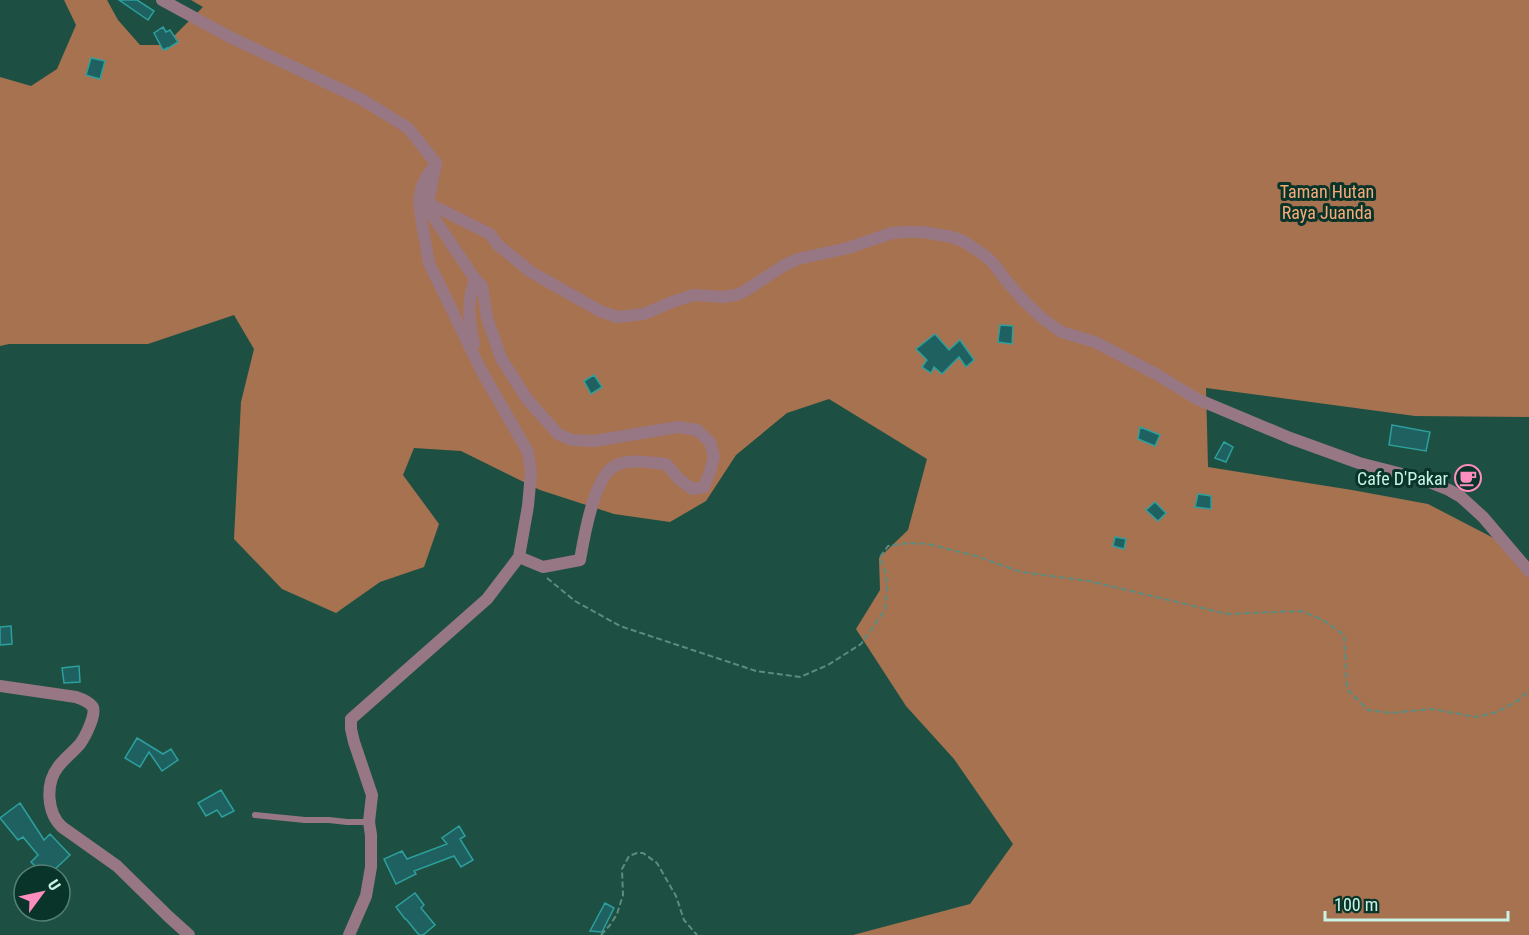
<svg xmlns="http://www.w3.org/2000/svg" width="1529" height="935" font-family="'Roboto Condensed',sans-serif">
<style>
.forest{fill:#a77250}
.building{fill:#1e6160;stroke:#2d9f9d;stroke-width:1.5}
.lines{fill:none;stroke-linecap:round;stroke-linejoin:round}
.path{stroke:#5c8c7e;stroke-width:2;stroke-dasharray:6 3;stroke-linecap:butt}
.service{stroke:#987784;stroke-width:6}
.minor{stroke:#987784;stroke-width:12}
.labels{text-anchor:middle;dominant-baseline:central;stroke-width:6;stroke-linejoin:round;paint-order:stroke}
.park-label{font-size:18px;fill:#f7aa78;stroke:#09342a}
.poi-label{font-size:18px;fill:#c8f4e5;stroke:#09342a;text-anchor:end}
</style>
<rect width="100%" height="100%" fill="#1d5043"/>
<!-- forest -->
<path class="forest" d="M64,0H107L118,20L140,45H165L203,7L191,0H1529V417L1415,416L1206,388L1208,467L1352,490L1428,504L1509,546L1529,567V935H853L970,904L1013,844L954,759L906,706L856,629L880,590L879,558L908,530L927,459L829,399L787,413L736,455L706,501L670,522L614,514L540,490L461,451L414,448L403,475L439,524L424,567L380,582L336,613L282,589L234,539L241,402L254,349L234,315L148,344H9L0,346V77L31,86L57,69L76,25Z"/>
<!-- building -->
<path class="building" d="M119,0H137L154,11L148,20Z
M163,27L166,32L170,30L178,42L167,49V48L163,50L154,33Z
M91,58L105,61L100,79L86,75Z
M1000,325L1013,326L1012,344L998,342Z
M935,334L949,350L960,340L974,360L966,367L959,357L942,374L934,367L931,373L922,367L927,360L916,349Z
M594,375L602,387L591,394L584,381Z
M1392,425L1430,432L1426,451L1389,445Z
M1140,427L1160,435L1155,446L1138,439Z
M1224,442L1233,447L1226,462L1215,458Z
M1198,494L1211,496V509L1195,507Z
M1155,502L1166,513L1158,521L1146,510Z
M1115,537L1126,539L1124,549L1113,546Z
M11,626L12,644L0,645V627Z
M79,666L80,682L64,683L62,668Z
M137,738L163,754L171,749L178,760L162,771L149,752L140,767L125,758Z
M221,790L234,811L222,817L217,810L206,816L198,803Z
M20,803L44,840L50,834L70,855L52,872L47,866L41,872L31,862L38,855L23,837L18,840L0,818Z
M459,826L465,836L460,839L473,860L461,867L454,856L414,871L416,874L396,884L384,859L402,851L407,859L447,844L442,838Z
M415,893L424,905L421,908L435,925L423,935H419L406,919H405L396,907Z
M605,903L614,908L602,932L590,931Z"/>
<g class="lines">
<!-- path -->
<path class="path" d="M547,578L575,601L620,626L756,671L800,677L828,665L861,644L885,610L887,590L886,574L880,557L888,546L909,543L928,544L976,556L1021,572L1089,581L1227,614L1301,611L1323,620L1344,635L1347,689L1368,710L1391,713L1432,709L1476,717L1497,712L1519,700L1529,690
M601,935L610,925L617,914L623,895L622,869L629,856L637,853H643L657,863L676,896L684,920L697,935"/>
<!-- service -->
<path class="service" d="M255,815L305,820H329L347,822H369"/>
<!-- minor -->
<path class="minor" d="M162,0L230,37L361,99L408,128L436,163L428,203L490,234L498,245L531,272L600,311L617,317L644,314L672,302L694,295L723,297L736,295L745,291L783,266L798,259L848,248L892,233L904,232H923L952,237L963,241L984,255L994,264L1004,278L1024,301L1042,318L1061,332L1095,342L1156,374L1197,399L1290,438L1359,463L1422,479L1449,490L1461,497L1483,517L1529,571
M428,203L430,212L475,279C466,305 469,318 474,344
M475,279L482,286L487,318L501,358L527,399L558,434L572,440L594,441L678,427L697,430L710,442L714,457L710,471L704,487L692,489L679,479L666,464C650,463 629,458 615,466C594,476 584,537 580,560L543,567L519,557
M0,686L76,697C82,699 88,701 92,706C98,712 85,737 80,744C73,752 64,759 58,767C45,784 47,813 62,827L117,866L169,917L189,935
M349,935L366,896L371,867V835L369,822L372,795L354,742L351,729V719L487,599L519,557L528,506L531,473L528,452L481,370L429,263L422,224L419,200L421,189L425,179L432,169"/>
</g>
<!-- icons -->
<defs>
<symbol id="cafe-ring" viewBox="-11 -11 22 22"><circle r="9.5" fill="#09342a" stroke="#fd8ebf" stroke-width="1.5"/><path d="M-5.5-4.5H6V0H3Q3 3.5 0 3.5H-2.5Q-5.5 3.5-5.5 0ZM3-3.2v2h1.7v-2ZM-6 4.5H4V6H-6Z" fill="#fd8ebf"/></symbol>
</defs>
<g fill-rule="evenodd">
<use href="#cafe-ring" x="1453" y="463" width="30" height="30"/>
</g>
<g class="labels">
<!-- park labels -->
<g class="park-label">
<text x="1327" y="191">Taman Hutan<tspan x="1327" dy="21">Raya Juanda</tspan></text>
</g>
<!-- poi labels -->
<g class="poi-label">
<text x="1448" y="478">Cafe D'Pakar</text>
</g>
</g>
<!-- north arrow -->
<g transform="translate(42 893) rotate(57)"><circle r="28" fill="#09342a" stroke="#558175" stroke-width="1.5"/>
<path d="M0-4.5L10 22L0 15L-10 22Z" fill="#fd8ebf"/>
<text y="-9" font-size="16" font-weight="bold" text-anchor="middle" fill="#c8f4e5">U</text>
</g>
<!-- scale -->
<path d="M1325 911v9h183v-9" fill="none" stroke="#c8f4e5" stroke-width="3"/>
<text x="1334" y="911" font-size="18" fill="#c8f4e5" stroke="#09342a" stroke-width="4.5" paint-order="stroke">100 m</text>
</svg>
